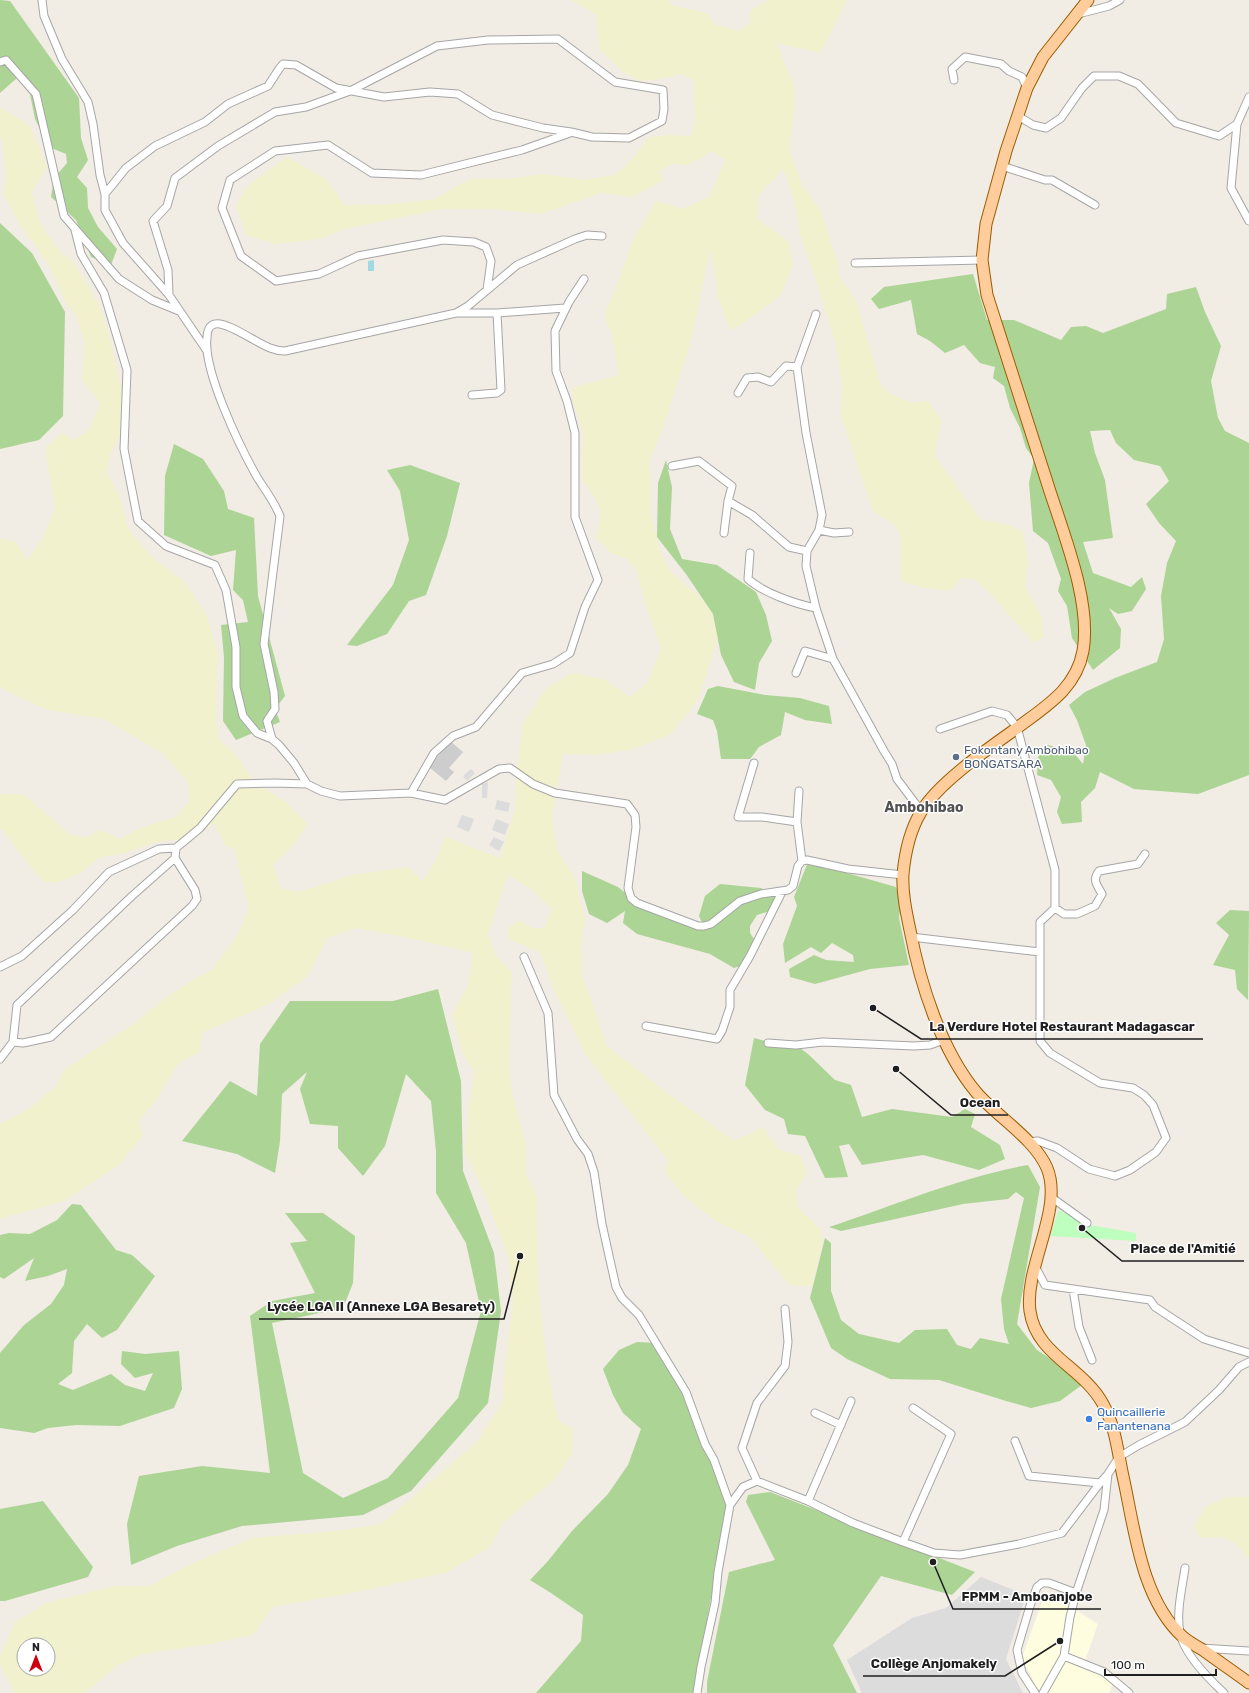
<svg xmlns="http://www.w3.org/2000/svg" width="1249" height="1693" font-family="Rubik,sans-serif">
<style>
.residential{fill:#dddcdc}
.education{fill:#fffddf}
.religious{fill:#cdcdcd}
.farmland{fill:#f1f1ce;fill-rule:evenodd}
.forest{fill:#acd495}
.park{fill:#befebe}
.water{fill:#a1d8e2}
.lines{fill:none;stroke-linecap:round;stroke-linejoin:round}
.minor-casing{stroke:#a6a6a6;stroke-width:9}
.primary-casing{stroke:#9a5c00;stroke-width:13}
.minor{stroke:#fff;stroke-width:7}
.primary{stroke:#ffcd9b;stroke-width:11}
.service-dot{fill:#5c6f8a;stroke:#fff;stroke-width:1.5}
.shop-dot{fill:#3f7fe0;stroke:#fff;stroke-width:1.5}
.labels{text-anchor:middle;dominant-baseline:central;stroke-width:3;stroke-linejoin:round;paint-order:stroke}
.service-label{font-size:12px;fill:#4e5e75;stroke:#fff;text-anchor:start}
.shop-label{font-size:12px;fill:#366cbe;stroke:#fff;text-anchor:start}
.quarter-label{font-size:14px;font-weight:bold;fill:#525252;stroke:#fff}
.leader{fill:none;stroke:#1f1f1f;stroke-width:1.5}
.callout-dot{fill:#1f1f1f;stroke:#fff;stroke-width:1.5}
.callout-label{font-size:13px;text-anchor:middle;font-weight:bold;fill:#1f1f1f;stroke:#fff;stroke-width:3;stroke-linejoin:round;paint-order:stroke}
</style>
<rect width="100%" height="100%" fill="#f1ece4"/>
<!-- residential -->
<path class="residential" d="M471,769L475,773L467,781L463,776Z
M488,782L487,798H482V784Z
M497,800L510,803L508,812L495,809Z
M462,815L474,819L469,832L457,827Z
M496,819L509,824L505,835L492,830Z
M494,837L504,842L499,851L489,845Z
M981,1577L1026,1595L1006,1659L1023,1693H862L847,1660L912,1618L946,1608Z"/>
<!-- education -->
<path class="education" d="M1046,1591L1098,1624L1085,1661L1116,1675L1109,1693H1048L1037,1689L1022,1657Z"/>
<!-- religious -->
<path class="religious" d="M450,741L463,752L449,768L454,772L446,781L429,767Z"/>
<!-- farmland -->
<path class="farmland" d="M572,0H668L672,5L707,13L714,24L739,31L750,23V11L767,0H847L821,53L776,43L794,84V112L789,150L802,185L820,209L838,264L840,277L856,301L880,382L887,392L911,403L928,401L941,420L935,456L980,519L1009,525L1023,532L1028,559L1026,588L1042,617L1044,637L1034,643L988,591L973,579L961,578L951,591L924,588L901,581V536L895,525L873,511L841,416L842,382L835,342L818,286L801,237L794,200L783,169L758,196L757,218L788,241L793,264L781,295L745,322L730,330L717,294L711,248L690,345L661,433L649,462L651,485L650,512L660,551L670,571L705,601L713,614L719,633L698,701L670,735L630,750L597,755L563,754L552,817L557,850L575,878L585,920L581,944L582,976L592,1001L606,1045L663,1090L735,1141L763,1127L778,1149L801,1156L807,1174L796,1190L797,1206L821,1230L822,1246L812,1286L789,1285L750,1237L714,1220L683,1195L665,1172L668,1161L585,1054L552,985L540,952L509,940L507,930L518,920L532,928H544L552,909L531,889L508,875L488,934L496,956L512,971L509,1066L513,1096L526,1146V1174L537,1196L538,1285L548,1370L555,1407L560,1422L573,1428L572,1454L557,1477L504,1522L489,1548L445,1573L357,1592L273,1607L253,1635L210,1644L143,1654L118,1665L85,1693H15L0,1664V1656L15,1622L46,1603L115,1586H149L184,1567L252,1538L335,1531L381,1524L478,1441L503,1400L506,1353L513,1305L508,1257L487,1200L465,1152L469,1106L475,1072L463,1055L452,1014L468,985L473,953L409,938L357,928L327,938L308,976L269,1004L202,1033L200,1051L178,1064L157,1099L138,1122L143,1135L120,1164L64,1201L0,1219V1124L31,1107L56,1086L64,1070L133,1024L169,995L212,969L237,936L249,909L234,848L226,847L214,823L197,837L158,842L121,854L99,858L81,873L59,882H43L17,850L2,829L0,830V794H23L69,834L85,838L101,830L119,839L138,829L175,817L189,802L188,782L162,753L104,719L48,710L6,691L0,686V538L16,542L27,560L43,537L55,508L45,448L61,433L75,440L90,428L100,403L82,380L84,342L77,317L66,303L48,264L20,225L4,195L6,171L2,140L0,138V107L30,126L47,166L32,192L40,224L61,252L72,260L100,306L109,336L123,396V428L111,453L106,472L120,497L128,528L151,556L184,581L207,616L218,652L216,719L219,739L236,755L255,783L286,802L308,824L291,848L273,864L280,888L298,892L352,875L408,867L423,881L433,865L446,837L500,858L515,809L516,778L523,723L546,689L571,673L604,679L630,697L648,682L661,648L644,601L637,571L627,559L611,553L596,538L601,513L593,495L582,479L583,432L573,400L572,388L619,375L612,334L604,316L617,285L632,242L656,201L683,209L710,196L725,160L713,151L688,165L671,164L659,171L663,181L632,197L601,193L541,214L493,209H442L345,229L321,239L275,244L246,235L236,205L248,185L287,157L326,179L345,205L393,204L434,199L470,179H508L543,174L585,180L614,175L630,162L649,137L669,135L691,136L695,121L693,80L681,74L661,79L640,81L624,73L599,49L596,15ZM24,1645H48V1669H24Z
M1227,1497H1249V1559L1236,1544L1222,1537L1200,1538L1194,1527L1205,1507Z"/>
<!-- forest -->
<path class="forest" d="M0,0L10,1L79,98L81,138L88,160L77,177L87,188L88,208L98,227L117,249L111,265L91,257L76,220L51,197L54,178L67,163L66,154L49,147L35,119L30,94L17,78L0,93Z
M0,223L32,253L65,312L63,416L39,440L0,449Z
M973,274L987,320H1014L1061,340L1071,327L1086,326L1103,333L1166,309L1167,294L1196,287L1205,312L1221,346L1211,381L1218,418L1225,431L1249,443V775L1198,794L1134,789L1100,772L1095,788L1081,802L1082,822L1062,824L1057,812L1061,797L1051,780L1037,775L1038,757L1048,745L1073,752L1083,764L1086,745L1077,720L1069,705L1085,692L1115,678L1157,662L1164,639L1161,596L1167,563L1176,541L1159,523L1146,504L1169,481L1160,466L1134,460L1116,443L1110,430L1090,431L1095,453L1105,480L1113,538L1083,542L1093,573L1131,587L1142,577L1146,589L1132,611L1118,614L1109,608L1121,629L1120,648L1093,670L1072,638L1067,606L1058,591L1061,579L1048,543L1033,531L1029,483L1034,459L1026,448L1020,428L1010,408L1004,386L993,378L995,367L980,363L964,345L945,353L930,341L917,334L911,300L879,309L871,299L884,287Z
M174,444L203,459L224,491L228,509L254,518L258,596L285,696L275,709L280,722L236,740L223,721L224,657L221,625L248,622L243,600L233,590L236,550L211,556L164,535L165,476Z
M666,460L672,487L670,529L682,559L717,565L756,592L766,615L772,641L759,663L755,690L734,682L721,655L713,614L686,574L657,537L658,483Z
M410,465L460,483L447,536L426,595L409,601L387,634L357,646L347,645L393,585L409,540L400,491L387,470Z
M718,686L765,695L800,698L829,706L832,724L805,720L785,712L781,735L759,747L750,759H721L717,731L713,720L697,714L708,689Z
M808,862L896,887L901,903L899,918L909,965L870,969L815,984L790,977L789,969L814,955L826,960L854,962L853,955L832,943L821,953L811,947L785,963L783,944L797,906L794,897Z
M582,871L618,887L633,899L705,929L699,916L705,896L720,884L761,888L780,901L770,911L757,915L750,926V933L754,939L749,963L734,968L710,954L637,934L623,923L625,911L607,923L589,914L582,891Z
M1230,910L1249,911L1248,1000L1237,989L1235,970L1213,965L1229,935L1216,923Z
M438,989L461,1081L463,1171L494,1253L501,1311L488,1403L411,1491L363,1515L242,1526L177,1546L131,1565L127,1524L139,1476L202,1466L270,1473L250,1316L272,1301L315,1293L290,1243L307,1241L285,1213H323L355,1236L353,1283L343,1308L272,1323L303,1473L343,1498L388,1478L458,1398L481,1311L466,1243L436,1193V1151L431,1101L406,1074L385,1146L363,1176L338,1148V1126L310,1124L300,1089L307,1072L282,1094L280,1141L275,1173L237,1154L182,1141L230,1081L257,1096L260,1044L290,1001H393Z
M754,1038L773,1043L796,1045L808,1054L835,1080L851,1085L862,1117L892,1109L952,1117L965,1109L975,1114L971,1127L1000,1145L1005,1159L979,1170L923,1155L862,1165L849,1144L839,1146L848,1177L825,1178L805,1136L788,1134L784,1119L765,1110L745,1085Z
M1028,1165L1040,1187L1017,1324L1037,1350L1086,1382L1060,1401L1031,1408L1006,1401L939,1380L890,1379L847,1359L831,1348L810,1298L825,1238L831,1243V1291L841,1320L859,1334L899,1343L915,1330L947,1329L957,1345L971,1349L980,1338L1009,1344L1004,1329L1001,1299L1024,1198L1016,1192L1008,1199L963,1204L841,1231L829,1227C895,1205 960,1177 1028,1165Z
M72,1204L81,1205L116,1250L132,1255L155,1276L117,1330L102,1338L87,1324L74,1341L72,1373L58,1384L73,1390L111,1374L125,1385L145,1391L153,1373L135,1378L121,1364L122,1351L145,1354L179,1351L182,1389L174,1408L120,1426L76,1425L48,1428L34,1433L0,1428V1353L24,1325L51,1304L64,1285L67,1269L48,1276L25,1281L34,1258L4,1279L0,1277V1235L9,1233L30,1234L57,1220Z
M637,1342L657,1343L692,1408L730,1505L710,1603L695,1693H536L581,1641L583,1615L551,1593L530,1580L548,1561L572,1531L608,1494L628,1465L641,1429L623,1413L613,1395L603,1369L619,1350Z
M770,1492L975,1572L952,1595L881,1576L833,1645L857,1693H707V1682L729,1572L775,1560L746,1502L748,1495Z
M43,1501L93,1567L88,1577L5,1601H0V1509Z"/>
<!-- park -->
<path class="park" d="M1059,1210L1084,1224L1136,1233V1241L1050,1236Z"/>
<!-- water -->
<path class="water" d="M374,260V271H368V261Z"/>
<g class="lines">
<defs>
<path id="minor" d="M42,0L44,16L62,59L88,102L93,124L100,175L105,194V210L123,243L169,295L207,351
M1078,14L1109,6L1120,0
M0,62L6,60L36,94L64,216L119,279L152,300L179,311
M954,80L952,69L965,57L1001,64L1009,71L1022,77L1027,88
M1018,116L1033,125L1046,128L1061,118L1082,88L1094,76H1119L1138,84L1176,123L1219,136L1237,124L1249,97
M1237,124L1231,188L1249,221
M1002,166L1045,180H1052L1095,205
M105,194L126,168L155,146L205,122L228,104L268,86L279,69L283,64L296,65L336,88L384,97L430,92L458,94L492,115L543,128L571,132L592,137L629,138L662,121L664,109L663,90L615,82L558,39L488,40L437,46L350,91L306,107L275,112L218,146L175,178L167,206L153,221L168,270L169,295
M75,230L81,254L104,293L127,370L124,449L138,521L166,546L215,565L226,590L236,647V687L243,716L257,733L272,739L279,745L294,763L307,784L321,791L340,796L411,793L445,800L499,769L510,768L533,784L555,793L627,804L635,815L636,827L628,888L631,898L637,903L698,926H704L711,924L740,901L761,894L788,890L793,886L798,866L802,861L807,860L848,869L903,875
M855,263L982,260
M487,290L491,261L486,247L474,242L443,240L358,256L319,274L276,281L241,256L222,208L230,180L275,151L328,145L372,173L421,175L522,150L570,133
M456,313H497L565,308
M816,314L797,367L806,433L822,515L819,530L807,551L806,566L816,608L833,659L884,751L892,764L897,779L921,811
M738,393L747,378L758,377L771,382L786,366L797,367
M472,395L497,393L501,390L497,313
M672,466L699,461L732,486L728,501L752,515L789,547L807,551
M819,530L834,533L849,532
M724,533L728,501
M750,553L748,579C764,593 795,604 816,608
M796,673L805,651L833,659
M940,729L992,711L1007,715L1017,727L1055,870V908L1040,922V1041L1050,1053L1100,1083L1133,1088L1144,1095L1153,1105L1166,1138L1156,1152L1130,1170L1115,1176L1089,1169L1057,1148L1038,1141L1028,1142
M272,739L267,721L275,709L274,692L264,644L280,516C274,501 265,490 257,477C240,447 203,371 207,338C207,332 209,325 215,324C227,321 258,344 270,348C275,350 281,351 285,351L456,313L468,306L517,265L575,239L587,235L602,236
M754,763L738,817H762L797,822
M799,791L797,822L802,861
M411,793L434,753L453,736L476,727L522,673L553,664L570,653L585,607L598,580L575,517V433L567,401L556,371L555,331L569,302L584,279
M1055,908L1064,914H1077L1095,906L1102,894C1097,885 1092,880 1099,871L1138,864L1145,854
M911,937L1040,952
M524,957L548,1013L554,1095L577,1139L588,1154L594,1172L602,1224L616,1287L622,1298L639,1315L686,1392L705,1444L714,1460L730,1505
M0,967L22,956L73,910L109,872L159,849L176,848L200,828L237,784L274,783L307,784
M646,1026L717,1039L722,1031L730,1007V990L750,956L782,892
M13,1042L23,1043L51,1037L192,906L197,899L195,890L175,858L176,848
M768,1043L796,1045L823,1042L914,1046L930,1045L944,1040
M0,1059L13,1042L17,1005L132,896L175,858
M1051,1197L1087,1223
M1035,1266L1045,1285L1150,1300L1155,1307L1204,1339L1249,1353
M1073,1289L1079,1327L1092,1360
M815,1413L841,1425
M1015,1441L1029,1476L1100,1483
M757,1481L742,1448L757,1403L785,1366L788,1342L785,1309
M808,1501L851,1401
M903,1542L951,1434L913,1408
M1185,1568C1182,1589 1176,1612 1180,1633C1184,1654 1209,1679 1224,1693
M1200,1648L1249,1651
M1064,1656L1104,1672L1129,1693
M697,1693L701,1667L715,1603L718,1572L730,1505L743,1487L757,1481L808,1501L853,1523L903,1542L934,1553L960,1555L1019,1544L1062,1533L1100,1483L1108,1474
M1035,1693L1022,1673L1017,1650L1030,1606L1037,1587L1042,1583H1049L1076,1593
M1043,1693L1064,1656L1070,1617L1076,1593L1104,1510L1108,1474L1119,1457L1139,1445L1185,1422L1219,1390L1239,1367L1249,1362"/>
<path id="primary" d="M1088,0L1043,57L1027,88L1006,151L986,224L982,260L987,295C1006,356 1026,417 1046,479C1061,528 1092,600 1083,651C1076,689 1046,706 1017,728C989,748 938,783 921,812C910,830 905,853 903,874C902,893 906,911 910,930C920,983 941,1050 976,1092C997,1117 1034,1138 1047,1168C1064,1209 1024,1267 1030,1311C1036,1355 1083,1367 1103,1404C1116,1427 1118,1455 1124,1481C1135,1532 1142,1600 1183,1637C1189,1642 1196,1646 1203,1650C1218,1661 1234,1672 1249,1683"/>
</defs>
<!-- minor casing -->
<use href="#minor" class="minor-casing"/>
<!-- primary casing -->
<use href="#primary" class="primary-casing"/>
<!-- minor -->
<use href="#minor" class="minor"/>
<!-- primary -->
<use href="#primary" class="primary"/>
</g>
<!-- markers -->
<circle class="service-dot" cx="956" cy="757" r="4"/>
<circle class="shop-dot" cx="1089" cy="1419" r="4"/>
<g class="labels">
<!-- service labels -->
<g class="service-label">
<text x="964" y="750">Fokontany Ambohibao<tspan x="964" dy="14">BONGATSARA</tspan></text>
</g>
<!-- shop labels -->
<g class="shop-label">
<text x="1097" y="1412">Quincaillerie<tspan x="1097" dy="14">Fanantenana</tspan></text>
</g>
<!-- quarter labels -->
<g class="quarter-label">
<text x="924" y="807">Ambohibao</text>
</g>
</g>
<!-- callouts -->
<path class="leader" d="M873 1008L921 1039H1203M896 1069L951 1115H1008M1082 1228L1122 1261H1244M520 1256L504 1319H259M933 1562L953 1609H1101M1060 1641L1005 1676H863"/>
<g class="callout-dot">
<circle cx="873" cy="1008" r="4"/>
<circle cx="896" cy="1069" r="4"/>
<circle cx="1082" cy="1228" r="4"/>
<circle cx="520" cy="1256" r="4"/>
<circle cx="933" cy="1562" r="4"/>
<circle cx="1060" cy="1641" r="4"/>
</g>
<g class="callout-label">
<text x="1062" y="1031">La Verdure Hotel Restaurant Madagascar</text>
<text x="980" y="1107">Ocean</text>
<text x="1183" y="1253">Place de l'Amitié</text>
<text x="381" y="1311">Lycée LGA II (Annexe LGA Besarety)</text>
<text x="1027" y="1601">FPMM - Amboanjobe</text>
<text x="934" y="1668">Collège Anjomakely</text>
</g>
<!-- north arrow -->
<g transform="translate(36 1657)"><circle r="19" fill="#ffffff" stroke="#a5a5a5"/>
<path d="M0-3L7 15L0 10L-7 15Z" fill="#ce000f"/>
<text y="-6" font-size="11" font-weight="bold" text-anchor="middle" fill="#1f1f1f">N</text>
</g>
<!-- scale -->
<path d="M1105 1669v6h111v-6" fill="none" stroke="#1f1f1f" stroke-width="2"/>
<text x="1111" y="1669" font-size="12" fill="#1f1f1f" stroke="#ffffff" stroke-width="3" paint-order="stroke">100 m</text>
</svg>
